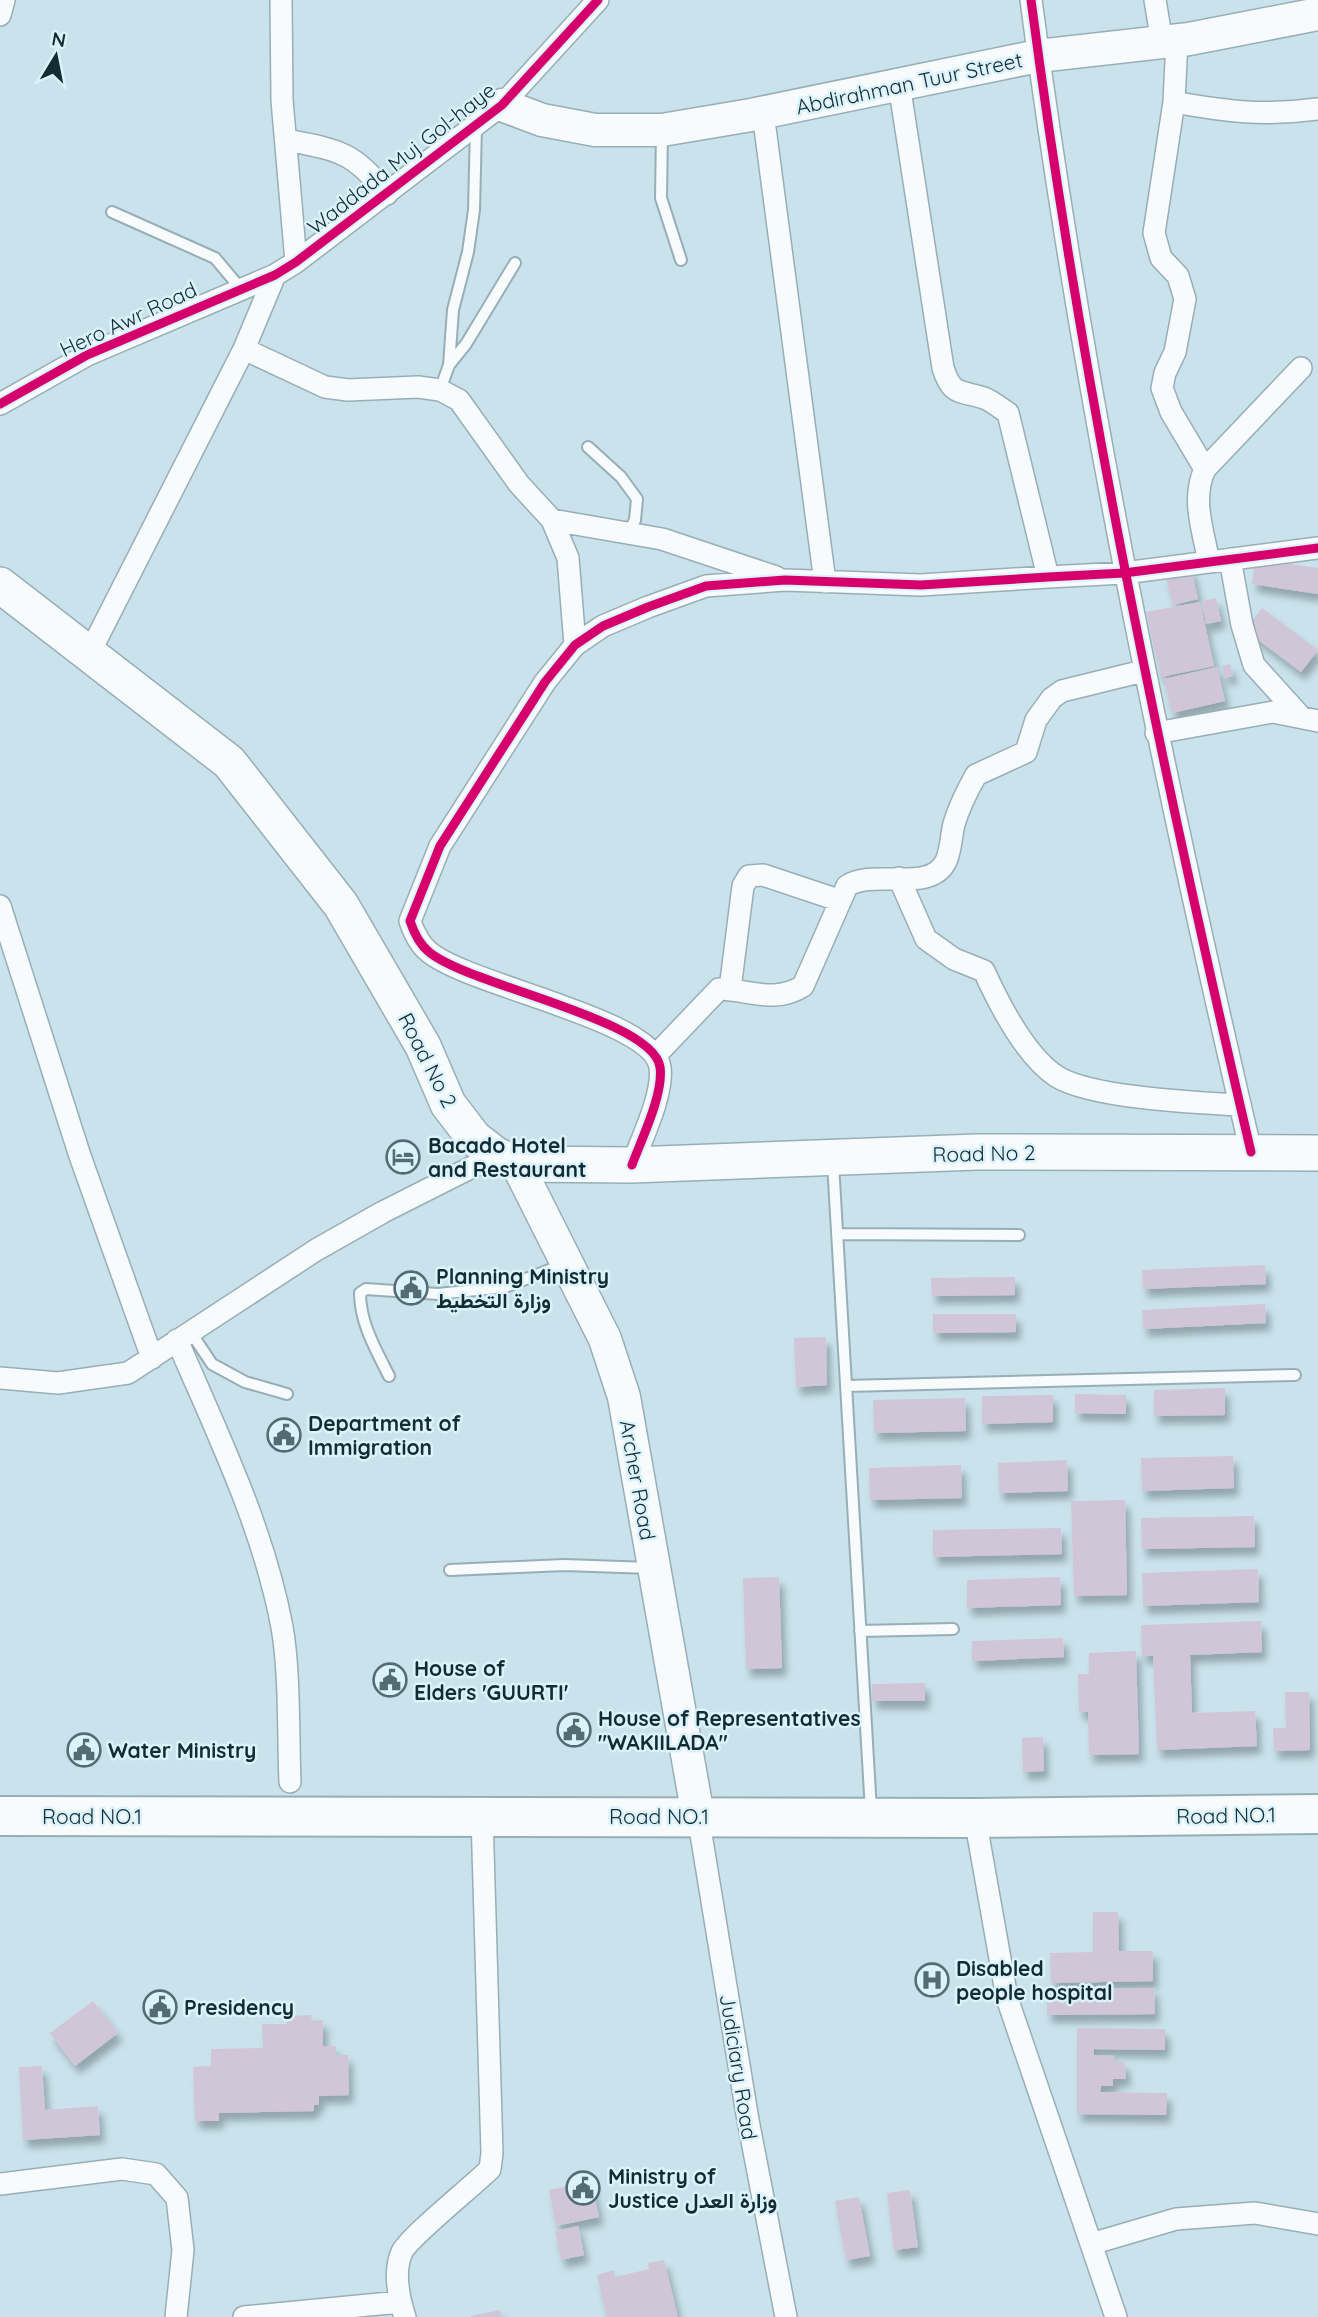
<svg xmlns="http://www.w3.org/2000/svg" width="1318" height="2317" font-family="Quicksand,Vazirmatn,sans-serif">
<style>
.building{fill:#d1c6d8;filter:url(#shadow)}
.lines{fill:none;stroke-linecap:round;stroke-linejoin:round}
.lane-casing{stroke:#98aeb7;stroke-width:14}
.street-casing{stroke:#98aeb7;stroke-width:24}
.secondary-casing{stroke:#98aeb7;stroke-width:35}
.primary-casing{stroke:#98aeb7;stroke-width:38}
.highway-casing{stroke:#98aeb7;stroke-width:42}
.lane{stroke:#f7fbfc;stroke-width:10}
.street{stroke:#f7fbfc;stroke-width:21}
.secondary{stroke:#f7fbfc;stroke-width:32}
.primary{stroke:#f7fbfc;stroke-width:35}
.highway{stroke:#f7fbfc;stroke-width:38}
.cycleway-casing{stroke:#dbf2fb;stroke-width:13}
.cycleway{stroke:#d6006c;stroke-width:9}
.labels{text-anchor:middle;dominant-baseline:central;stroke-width:5;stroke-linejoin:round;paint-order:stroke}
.street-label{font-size:21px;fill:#132b33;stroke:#dbf2fb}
.poi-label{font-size:21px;font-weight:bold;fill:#132b33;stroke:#dbf2fb;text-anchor:start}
</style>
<defs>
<filter id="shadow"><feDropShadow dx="4.5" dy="8" stdDeviation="3.5" flood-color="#0004"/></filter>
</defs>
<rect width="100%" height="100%" fill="#c9e2ec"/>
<!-- building -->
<path class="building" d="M1255,559L1318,568V594L1252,584Z
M1191,568L1198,599L1173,605L1165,574Z
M1216,598L1221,621L1206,624L1202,601Z
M1200,602L1214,666L1161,677L1146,612Z
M1262,608L1318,650L1301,672L1245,630Z
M1230,664L1233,676L1225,678L1222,666Z
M1217,667L1225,701L1172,713L1164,679Z
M1265,1265L1266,1284L1143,1289L1142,1270Z
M1015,1277V1295L932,1296L931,1278Z
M1265,1304L1266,1323L1143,1329L1142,1310Z
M933,1314H1016V1332L933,1333Z
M826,1337L827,1385L796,1387L794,1338Z
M1225,1388V1415L1154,1416V1390Z
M1075,1394L1126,1395V1414L1075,1413Z
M1053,1395V1422L982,1424V1396Z
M965,1398L966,1431L874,1433L873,1400Z
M1233,1456L1234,1488L1142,1491L1141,1458Z
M1067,1460L1068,1491L999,1493L998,1463Z
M961,1465L962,1498L870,1500L869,1468Z
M1125,1500L1127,1595L1074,1596L1071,1501Z
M1254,1516L1255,1547L1142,1549L1141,1518Z
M1061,1528L1062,1554L933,1557V1530Z
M1258,1569L1259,1602L1143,1606L1142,1573Z
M779,1577L782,1668L746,1669L743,1578Z
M1060,1577L1061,1605L967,1608V1580Z
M1261,1621L1262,1652L1190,1655L1192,1713L1255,1711L1257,1746L1157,1750L1153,1656H1142L1141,1625Z
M1063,1638L1064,1657L972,1661V1641Z
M1136,1651L1139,1754L1089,1755L1088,1712H1079L1078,1674H1089V1653Z
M925,1683V1701H872V1684Z
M1285,1692H1309L1310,1750L1274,1751L1273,1728H1286Z
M1043,1737L1044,1771L1023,1772L1022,1738Z
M1093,1912H1118L1119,1951H1153V1981L1051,1983L1050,1953L1093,1952Z
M1154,1988L1155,2014L1047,2015V1990Z
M93,2001L118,2033L75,2066L50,2033Z
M311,2015L312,2021L323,2020V2046H336V2055H348L349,2095L319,2096V2105H314V2111L219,2113V2121H195L193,2067L211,2066V2049L263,2048L262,2024H287L286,2016Z
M1077,2028L1165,2029V2050L1094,2049V2055L1114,2056V2062H1125L1126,2079H1113V2086H1101L1100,2092L1167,2093L1166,2115L1077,2114Z
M42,2066L45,2110L98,2106L100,2135L23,2140L19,2067Z
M591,2181L599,2217L556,2226L549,2190Z
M910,2190L918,2247L894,2250L887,2193Z
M859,2197L870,2256L846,2260L835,2201Z
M578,2226L584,2255L561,2260L555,2231Z
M664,2260L678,2317H607L597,2275L614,2270L615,2277L649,2269L648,2263Z
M500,2310L502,2317H471V2316Z"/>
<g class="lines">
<defs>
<path id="lane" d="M662,132L661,198L681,260
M112,212L215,258L241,289
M449,365L453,310L468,252L474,210L476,126
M440,390L449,365L466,344L515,263
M588,447L621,477L637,499L635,520L629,531
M833,1163L871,1811
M837,1234L1019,1235
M190,1331L212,1364L245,1382L287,1394
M389,1376C376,1350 360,1323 360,1293L366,1289L438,1294L505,1287L565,1264
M846,1386L1295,1375
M450,1570L564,1565L650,1568
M860,1631L953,1629"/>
<path id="street" d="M281,0L282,100L296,262
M1031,0C1082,388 1162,771 1251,1152
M1155,0L1162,42
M0,15L4,0
M1177,40L1174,102L1154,233L1161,258L1178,276L1185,299L1175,352L1165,373L1162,388L1171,412L1205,469
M899,84L943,368C952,396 959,390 984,398C992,401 1000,408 1008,413L1048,577
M1174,102C1229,112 1262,116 1318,109
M763,113L825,582
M286,140C338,150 353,151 387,194
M244,349L325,387L348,390L418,387L440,390L459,400L519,484L552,520L568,558L575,645
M0,404L87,355L275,275L296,262L502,105L598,0
M552,520L662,539L776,577
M1230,559L1242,625L1254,665L1301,717
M1209,562C1203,530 1191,499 1205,469L1301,368
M90,652L244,349L275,275
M1156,733L1273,712L1318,721
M899,878L926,939L954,959L984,971C999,1004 1025,1055 1056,1076C1090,1098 1198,1103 1240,1105
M0,906L80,1156L152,1358
M730,989L743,886L749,876L763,875L838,900
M656,1055L719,989C751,990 774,1004 803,986L847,886C873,868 931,894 946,861C951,851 951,836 954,824C959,807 967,791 976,775L1026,752L1036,720L1052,698L1062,691L1143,671
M632,1165C641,1140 664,1094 660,1067C653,1019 470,986 429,952C419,944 414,933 410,921L440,846L545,682L575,645L603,626L648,607L706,586L785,580L921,585L1048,577L1124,573L1318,548
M177,1340C217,1433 263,1526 282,1627C290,1672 288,1735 290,1782
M0,1378L58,1383L128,1373L316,1250L383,1212L496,1155
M698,1816L748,2120L786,2317
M975,1818L1007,1998L1116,2317
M0,2184L122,2169L156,2174L177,2198L183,2250L176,2317
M1091,2244L1176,2219L1255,2213L1318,2224
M244,2317L400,2302
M405,2317C399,2299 393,2271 402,2252C409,2237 473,2186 490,2169L492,2153L482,1816"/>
<path id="secondary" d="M502,105L542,120L595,130H662L751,115L1038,56L1189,39L1318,14
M517,1164L605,1339L624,1397L698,1816"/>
<path id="primary" d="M0,585L229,762L341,905L423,1046L448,1104L474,1138L496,1155L517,1164L632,1165L977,1152L1318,1153"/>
<path id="highway" d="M0,1816L975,1818L1318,1814"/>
</defs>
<!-- lane casing -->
<use href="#lane" class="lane-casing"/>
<!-- street casing -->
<use href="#street" class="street-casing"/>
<!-- secondary casing -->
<use href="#secondary" class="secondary-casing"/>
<!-- primary casing -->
<use href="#primary" class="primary-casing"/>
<!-- highway casing -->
<use href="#highway" class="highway-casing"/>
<!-- lane -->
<use href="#lane" class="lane"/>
<!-- street -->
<use href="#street" class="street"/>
<!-- secondary -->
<use href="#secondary" class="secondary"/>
<!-- primary -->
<use href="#primary" class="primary"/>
<!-- highway -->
<use href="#highway" class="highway"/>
<defs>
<path id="cycleway" d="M1031,0C1082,388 1162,771 1251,1152
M0,404L87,355L275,275L296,262L502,105L598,0
M632,1165C641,1140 664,1094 660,1067C653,1019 470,986 429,952C419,944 414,933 410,921L440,846L545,682L575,645L603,626L648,607L706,586L785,580L921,585L1048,577L1124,573L1318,548"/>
</defs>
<!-- cycleway casing -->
<use href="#cycleway" class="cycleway-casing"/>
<!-- cycleway -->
<use href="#cycleway" class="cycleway"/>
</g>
<!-- icons -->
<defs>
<symbol id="hotel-ring" viewBox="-11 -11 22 22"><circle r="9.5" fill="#dbf2fb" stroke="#536b74" stroke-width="1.5"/><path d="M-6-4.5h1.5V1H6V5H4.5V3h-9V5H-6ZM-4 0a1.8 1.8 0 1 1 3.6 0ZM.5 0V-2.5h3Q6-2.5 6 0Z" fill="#536b74"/></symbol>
<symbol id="civic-ring" viewBox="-11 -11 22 22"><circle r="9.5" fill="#dbf2fb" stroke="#536b74" stroke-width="1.5"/><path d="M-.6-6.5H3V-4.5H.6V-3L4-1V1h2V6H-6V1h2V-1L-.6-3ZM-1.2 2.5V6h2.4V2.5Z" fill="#536b74"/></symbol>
<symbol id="hospital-ring" viewBox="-11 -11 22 22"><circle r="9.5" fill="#dbf2fb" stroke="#536b74" stroke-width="1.5"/><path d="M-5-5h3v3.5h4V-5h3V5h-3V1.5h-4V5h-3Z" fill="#536b74"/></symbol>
</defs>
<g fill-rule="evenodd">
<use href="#hotel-ring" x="384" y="1138" width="38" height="38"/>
<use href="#civic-ring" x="392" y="1269" width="38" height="38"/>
<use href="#civic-ring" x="265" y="1416" width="38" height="38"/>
<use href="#civic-ring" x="371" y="1661" width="38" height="38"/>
<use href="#civic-ring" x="555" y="1711" width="38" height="38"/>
<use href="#civic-ring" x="65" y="1731" width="38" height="38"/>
<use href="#hospital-ring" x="913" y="1961" width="38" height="38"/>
<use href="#civic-ring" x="141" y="1988" width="38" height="38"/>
<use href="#civic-ring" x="564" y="2169" width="38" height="38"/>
</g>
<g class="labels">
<!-- street labels -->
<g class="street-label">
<text transform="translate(909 83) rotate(-12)">Abdirahman Tuur Street</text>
<text transform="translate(401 158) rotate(-38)">Waddada Muj Gol-haye</text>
<text transform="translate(128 319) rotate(-25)">Hero Awr Road</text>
<text transform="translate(428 1060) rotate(63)">Road No 2</text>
<text transform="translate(984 1153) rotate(-1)">Road No 2</text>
<text transform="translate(638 1480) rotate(80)">Archer Road</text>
<text transform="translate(1226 1815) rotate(-1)">Road NO.1</text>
<text x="92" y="1816">Road NO.1</text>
<text x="659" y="1816">Road NO.1</text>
<text transform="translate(739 2067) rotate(81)">Judiciary Road</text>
</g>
<!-- poi labels -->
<g class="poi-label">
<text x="428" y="1145">Bacado Hotel<tspan x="428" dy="24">and Restaurant</tspan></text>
<text x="436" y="1276">Planning Ministry<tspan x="436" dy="24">وزارة التخطيط</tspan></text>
<text x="308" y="1423">Department of<tspan x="308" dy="24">Immigration</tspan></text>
<text x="414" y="1668">House of<tspan x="414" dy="24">Elders 'GUURTI'</tspan></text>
<text x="598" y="1718">House of Representatives<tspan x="598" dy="24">"WAKIILADA"</tspan></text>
<text x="108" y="1750">Water Ministry</text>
<text x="956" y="1968">Disabled<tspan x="956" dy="24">people hospital</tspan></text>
<text x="184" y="2007">Presidency</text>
<text x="608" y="2176">Ministry of<tspan x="608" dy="24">Justice وزارة العدل</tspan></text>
</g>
</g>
<!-- north arrow -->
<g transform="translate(56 56) rotate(10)" stroke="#dbf2fb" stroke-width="5" paint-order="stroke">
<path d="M0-5L12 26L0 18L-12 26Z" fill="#132b33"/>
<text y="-10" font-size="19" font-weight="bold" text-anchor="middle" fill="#132b33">N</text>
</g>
</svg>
